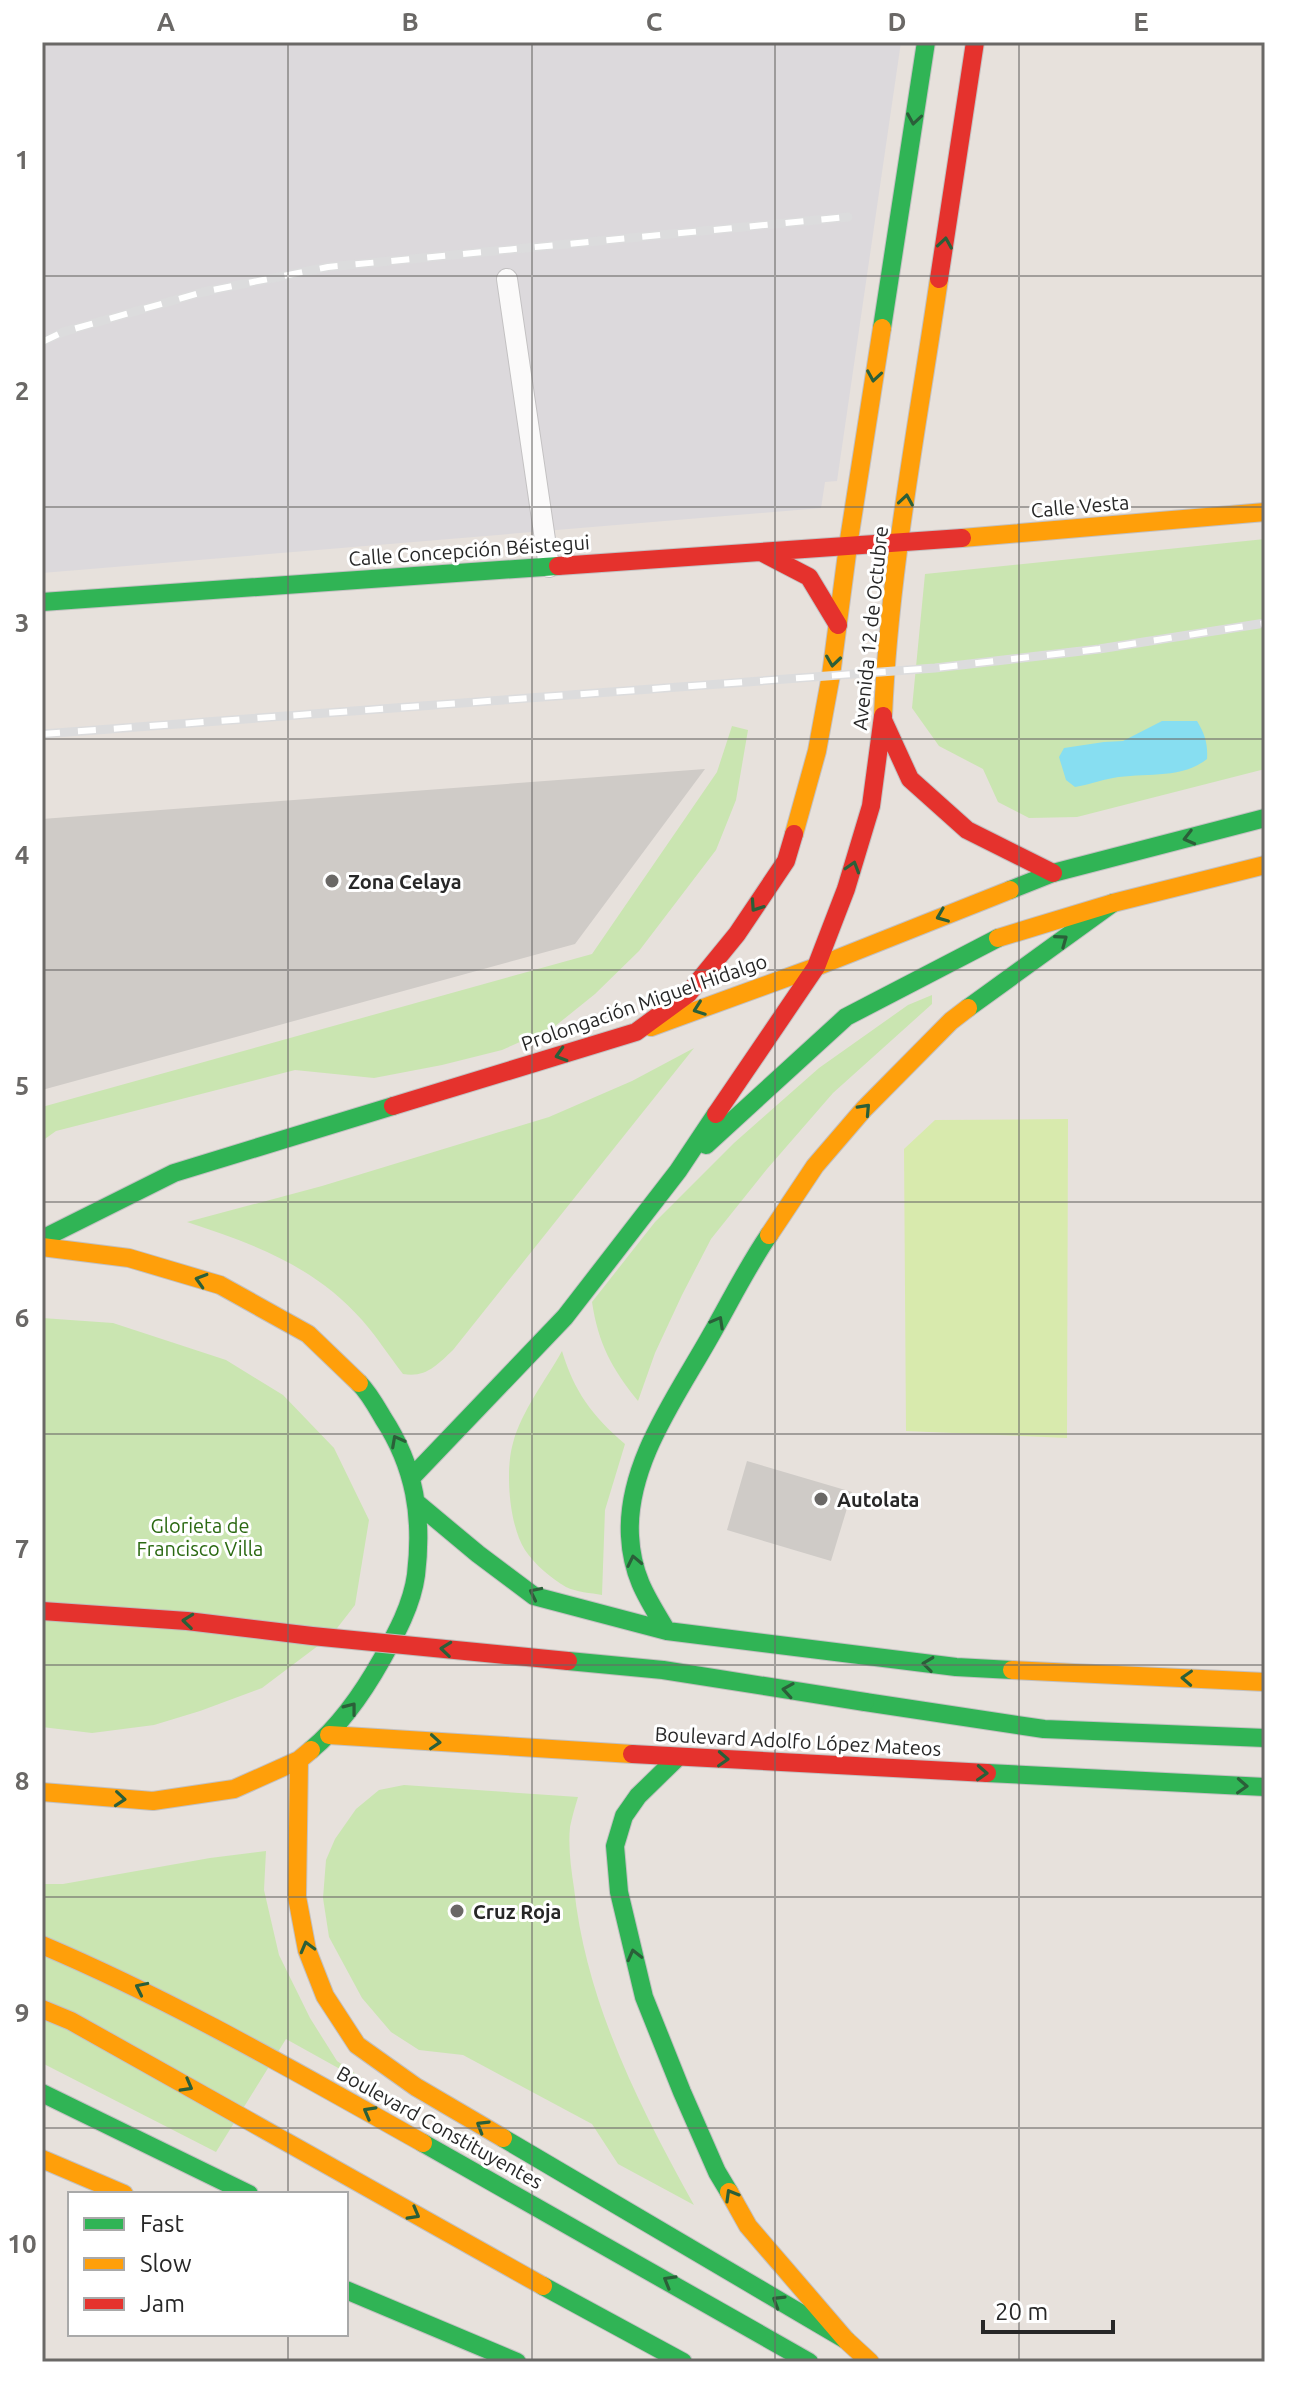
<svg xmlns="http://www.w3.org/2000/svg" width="1307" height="2404" font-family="Ubuntu,sans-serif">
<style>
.industrial{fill:#dcd9dc}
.green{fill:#cae5b1}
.pitch{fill:#d8eaad}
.water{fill:#87def1}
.building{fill:#cfcbc7}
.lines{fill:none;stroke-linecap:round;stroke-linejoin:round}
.lane-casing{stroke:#c3c1c2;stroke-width:22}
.fast-casing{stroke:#c3c1c2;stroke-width:20}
.slow-casing{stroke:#c3c1c2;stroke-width:20}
.jam-casing{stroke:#c3c1c2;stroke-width:20}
.lane{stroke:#fbfafa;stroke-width:20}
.fast{stroke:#30b455;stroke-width:18}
.slow{stroke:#ff9f0a;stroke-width:18}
.jam{stroke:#e5322d;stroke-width:18}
.rail-casing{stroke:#dcdcdd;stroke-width:9}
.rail{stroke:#fff;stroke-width:6;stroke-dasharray:18;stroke-linecap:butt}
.fast-bridge-casing{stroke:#bfbdbb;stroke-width:20;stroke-linecap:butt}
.jam-bridge-casing{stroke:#bfbdbb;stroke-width:20;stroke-linecap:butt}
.fast-bridge{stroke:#30b455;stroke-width:18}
.jam-bridge{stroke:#e5322d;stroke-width:18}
.oneway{stroke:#2b5f39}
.grid{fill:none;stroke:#6a6866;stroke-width:2;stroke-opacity:0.55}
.poi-dot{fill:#6a6866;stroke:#fff;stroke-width:3}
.labels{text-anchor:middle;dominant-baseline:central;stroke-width:6;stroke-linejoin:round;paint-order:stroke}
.street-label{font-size:20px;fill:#272727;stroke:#fff}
.poi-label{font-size:20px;font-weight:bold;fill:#272727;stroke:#fff;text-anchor:start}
.park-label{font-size:20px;fill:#2b6912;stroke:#fff}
.neatline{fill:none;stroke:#6a6866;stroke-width:3}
.grid-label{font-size:26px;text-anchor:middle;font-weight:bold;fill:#6a6866}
</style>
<rect width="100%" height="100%" fill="#e7e1dc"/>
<!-- industrial -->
<path class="industrial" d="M42,42H901L837,481L825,482L821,508L42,573Z"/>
<!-- green -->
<path class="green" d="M1265,539V769L1077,817L1029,818L998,802L983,769L939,746L912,708L925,574Z
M732,726L748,730L736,800L716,850L639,951L595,994L554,1027L502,1050L442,1065L374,1078L295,1070L56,1131L42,1141V1107L592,954L717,772Z
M932,995V1004L833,1093L767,1169L711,1239L682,1295L655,1353L638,1401C612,1369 598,1343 592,1302L655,1222L734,1143L819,1068L908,1005Z
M694,1048L453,1350C437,1365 426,1378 403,1374C389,1356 377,1337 362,1320C314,1266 254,1244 187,1222L322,1186L549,1117L632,1081Z
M42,1318L113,1323L226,1360L283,1395L334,1448L369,1520L355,1605L331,1636L262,1688L200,1711L154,1725L92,1733L42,1727Z
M562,1351C574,1391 592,1416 625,1444L605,1510L602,1595C591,1593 576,1592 566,1587C551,1578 535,1565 525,1550C509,1525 505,1471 513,1443C522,1410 546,1380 562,1351Z
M404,1785L578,1797C575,1807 572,1817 570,1827C568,1847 571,1868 574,1888C586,2002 639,2106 694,2205L618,2164L592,2124L463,2055L419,2050L391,2032L362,1998L329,1937L323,1898L326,1860L335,1839L356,1809L379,1790Z
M266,1851L264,1890L279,1955L310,2018L337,2061L385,2094L286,2039L216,2152L42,2063V1884H63L210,1858Z"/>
<!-- pitch -->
<path class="pitch" d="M1068,1119L1067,1438L906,1431L904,1149L935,1120Z"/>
<!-- water -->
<path class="water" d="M1162,721H1197C1205,734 1208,744 1207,759C1180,780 1145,772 1113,778C1100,780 1089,785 1075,787L1066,780L1059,757L1064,748L1104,742L1123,741Z"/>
<!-- building -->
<path class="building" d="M705,769L575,944L42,1090V819Z
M747,1461L852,1492L831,1561L727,1530Z"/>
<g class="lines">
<defs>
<path id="lane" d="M507,279L549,567"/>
<path id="fast" d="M882,328L926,42
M42,602L558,566
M1010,890L1053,873L1265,818
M968,1008L1113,903
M706,1145L846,1017L998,938
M42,1239L174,1173L393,1106
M412,1477L565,1317L678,1171L716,1114
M418,1504L478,1554L534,1596L667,1631L956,1667L1012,1670
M667,1631C647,1598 632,1576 630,1536C626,1464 677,1396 711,1335C730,1302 747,1267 769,1235
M865,1702L1044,1729L1265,1738
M311,1750C341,1725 363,1693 382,1659C396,1634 412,1605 416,1575C423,1517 415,1467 383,1418C376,1406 369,1393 359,1383
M678,1757L638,1796L624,1816L615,1846L619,1892L644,1997L682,2092L717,2172L729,2192
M987,1773L1265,1787
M42,2093L249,2194
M503,2138L846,2340
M423,2143L809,2362
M543,2286L683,2362
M346,2290L517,2362"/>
<path id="slow" d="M962,538L1265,512
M883,716C889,570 918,424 939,279
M794,834L817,751L831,675L848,546L882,328
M998,938L1113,903L1265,865
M651,1027L816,967L1010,890
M769,1235L815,1166L864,1109L951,1021L968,1008
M42,1247L129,1258L220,1285L308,1334L359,1383
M1012,1670L1265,1682
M329,1735L632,1754
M299,1760L297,1897L307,1950L325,1996L357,2045L416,2087L503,2138
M42,1792L153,1801L234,1789L299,1760L311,1750
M42,1945C174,2001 298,2073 423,2143
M42,2009L71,2021L543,2286
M42,2159L124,2194
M729,2192L748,2226L846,2340L870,2362"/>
<path id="jam" d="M939,279L975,42
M761,552L809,577L838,625
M558,566L962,538
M883,720L910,779L967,830L1053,873
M393,1106L636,1032L688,994L737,934L786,861L794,834
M716,1114L816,967L846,889L871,806L883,716
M632,1754L987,1773"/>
</defs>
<!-- lane casing -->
<use href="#lane" class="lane-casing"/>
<!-- fast casing -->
<use href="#fast" class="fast-casing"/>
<!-- slow casing -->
<use href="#slow" class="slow-casing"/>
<!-- jam casing -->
<use href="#jam" class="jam-casing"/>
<!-- lane -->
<use href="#lane" class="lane"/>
<!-- fast -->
<use href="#fast" class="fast"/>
<!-- slow -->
<use href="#slow" class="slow"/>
<!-- jam -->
<use href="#jam" class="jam"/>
<defs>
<path id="rail" d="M42,342L63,332L203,292L328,267L848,217
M42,734L935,668L1099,649L1265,623"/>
</defs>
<!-- rail casing -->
<use href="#rail" class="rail-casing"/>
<!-- rail -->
<use href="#rail" class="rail"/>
<defs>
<path id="fast-bridge" d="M568,1661L663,1670L865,1702"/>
<path id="jam-bridge" d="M42,1611L187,1621L312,1636L568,1661"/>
</defs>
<!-- fast-bridge casing -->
<use href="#fast-bridge" class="fast-bridge-casing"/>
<!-- jam-bridge casing -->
<use href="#jam-bridge" class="jam-bridge-casing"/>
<!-- fast-bridge -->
<use href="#fast-bridge" class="fast-bridge"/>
<!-- jam-bridge -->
<use href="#jam-bridge" class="jam-bridge"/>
</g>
<!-- one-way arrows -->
<defs><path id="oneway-chevron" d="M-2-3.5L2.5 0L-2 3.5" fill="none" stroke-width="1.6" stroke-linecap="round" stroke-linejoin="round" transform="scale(2)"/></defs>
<g class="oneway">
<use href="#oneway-chevron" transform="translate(914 119) rotate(99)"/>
<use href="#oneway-chevron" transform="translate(945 243) rotate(-81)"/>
<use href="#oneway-chevron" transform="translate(874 376) rotate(99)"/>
<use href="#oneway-chevron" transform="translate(906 500) rotate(-81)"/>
<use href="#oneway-chevron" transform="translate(833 661) rotate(98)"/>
<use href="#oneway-chevron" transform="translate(1189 838) rotate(166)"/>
<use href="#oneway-chevron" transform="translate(853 867) rotate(-73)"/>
<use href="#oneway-chevron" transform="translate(756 906) rotate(124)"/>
<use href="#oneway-chevron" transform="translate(942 916) rotate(158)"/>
<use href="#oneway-chevron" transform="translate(1062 940) rotate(-36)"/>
<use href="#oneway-chevron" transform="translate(699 1009) rotate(160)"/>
<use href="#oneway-chevron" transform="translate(561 1055) rotate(163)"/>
<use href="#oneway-chevron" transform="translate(865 1109) rotate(-47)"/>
<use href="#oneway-chevron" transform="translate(201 1280) rotate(-163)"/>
<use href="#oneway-chevron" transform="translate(718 1322) rotate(-61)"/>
<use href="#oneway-chevron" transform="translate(397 1441) rotate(-118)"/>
<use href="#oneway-chevron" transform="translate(634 1561) rotate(-102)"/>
<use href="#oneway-chevron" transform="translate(535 1593) rotate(-154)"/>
<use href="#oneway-chevron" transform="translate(188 1621) rotate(-174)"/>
<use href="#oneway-chevron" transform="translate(446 1649) rotate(-174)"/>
<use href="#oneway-chevron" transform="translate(928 1664) rotate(-173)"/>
<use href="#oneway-chevron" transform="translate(1187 1678) rotate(-177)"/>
<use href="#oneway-chevron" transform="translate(788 1690) rotate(-171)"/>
<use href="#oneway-chevron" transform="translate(351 1708) rotate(-52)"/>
<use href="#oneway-chevron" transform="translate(435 1742) rotate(4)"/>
<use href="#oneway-chevron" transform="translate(723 1759) rotate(3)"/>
<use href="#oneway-chevron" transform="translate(982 1773) rotate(3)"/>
<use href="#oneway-chevron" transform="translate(1242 1786) rotate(3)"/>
<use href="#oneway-chevron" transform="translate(120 1799) rotate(5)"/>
<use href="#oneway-chevron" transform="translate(307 1947) rotate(-105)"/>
<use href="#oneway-chevron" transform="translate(634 1955) rotate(-104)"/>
<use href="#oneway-chevron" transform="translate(141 1988) rotate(-154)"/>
<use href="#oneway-chevron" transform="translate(187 2086) rotate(29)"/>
<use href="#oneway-chevron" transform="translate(369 2112) rotate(-151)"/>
<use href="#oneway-chevron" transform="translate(482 2126) rotate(-149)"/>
<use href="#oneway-chevron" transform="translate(731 2195) rotate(-120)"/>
<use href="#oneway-chevron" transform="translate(414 2214) rotate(29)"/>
<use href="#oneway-chevron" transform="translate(669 2281) rotate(-150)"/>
<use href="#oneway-chevron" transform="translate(778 2301) rotate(-149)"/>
</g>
<!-- grid -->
<path class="grid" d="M288,42V2194M532,42V2362M775,42V2362M1019,42V2362M42,276H1265M42,507H1265M42,739H1265M42,970H1265M42,1202H1265M42,1434H1265M42,1665H1265M42,1897H1265M42,2128H1265M288,2334V2362"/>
<!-- markers -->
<g class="poi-dot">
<circle cx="332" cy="881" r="8"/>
<circle cx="821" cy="1499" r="8"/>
<circle cx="457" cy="1911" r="8"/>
</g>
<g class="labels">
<!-- street labels -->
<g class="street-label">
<text transform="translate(1080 506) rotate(-5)">Calle Vesta</text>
<text transform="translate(469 550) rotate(-4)">Calle Concepción Béistegui</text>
<text transform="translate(870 628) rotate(-84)">Avenida 12 de Octubre</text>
<text transform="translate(644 1002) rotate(-19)">Prolongación Miguel Hidalgo</text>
<text transform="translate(798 1741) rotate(3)">Boulevard Adolfo López Mateos</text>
<text transform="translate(440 2127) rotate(29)">Boulevard Constituyentes</text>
</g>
<!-- poi labels -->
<g class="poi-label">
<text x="348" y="881">Zona Celaya</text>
<text x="837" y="1499">Autolata</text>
<text x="473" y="1911">Cruz Roja</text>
</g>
<!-- park labels -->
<g class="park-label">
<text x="200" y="1525">Glorieta de<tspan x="200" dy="23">Francisco Villa</tspan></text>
</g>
</g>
<!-- border -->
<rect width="1307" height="2404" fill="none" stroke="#ffffff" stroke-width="88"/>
<!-- legend -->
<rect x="68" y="2192" width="280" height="144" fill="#ffffff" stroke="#a9a9a9" stroke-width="2"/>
<rect x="84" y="2218" width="40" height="12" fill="#30b455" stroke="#a9a9a9" stroke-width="2"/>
<text x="140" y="2232" font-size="24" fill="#272727">Fast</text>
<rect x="84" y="2258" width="40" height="12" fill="#ff9f0a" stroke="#a9a9a9" stroke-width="2"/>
<text x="140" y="2272" font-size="24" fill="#272727">Slow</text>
<rect x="84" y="2298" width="40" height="12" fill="#e5322d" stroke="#a9a9a9" stroke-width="2"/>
<text x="140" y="2312" font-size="24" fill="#272727">Jam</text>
<!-- scale -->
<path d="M983 2320v12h130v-12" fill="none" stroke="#272727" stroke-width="4"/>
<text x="995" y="2320" font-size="24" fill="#272727" stroke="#ffffff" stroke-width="6" paint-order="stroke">20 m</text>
<rect x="44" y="44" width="1219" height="2316" class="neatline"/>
<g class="grid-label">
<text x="166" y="31">A</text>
<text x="410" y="31">B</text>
<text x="654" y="31">C</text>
<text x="897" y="31">D</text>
<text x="1141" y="31">E</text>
<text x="22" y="169">1</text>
<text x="22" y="400">2</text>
<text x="22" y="632">3</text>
<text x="22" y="864">4</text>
<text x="22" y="1095">5</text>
<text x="22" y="1327">6</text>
<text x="22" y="1558">7</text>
<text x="22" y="1790">8</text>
<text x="22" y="2022">9</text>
<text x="22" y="2253">10</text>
</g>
</svg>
